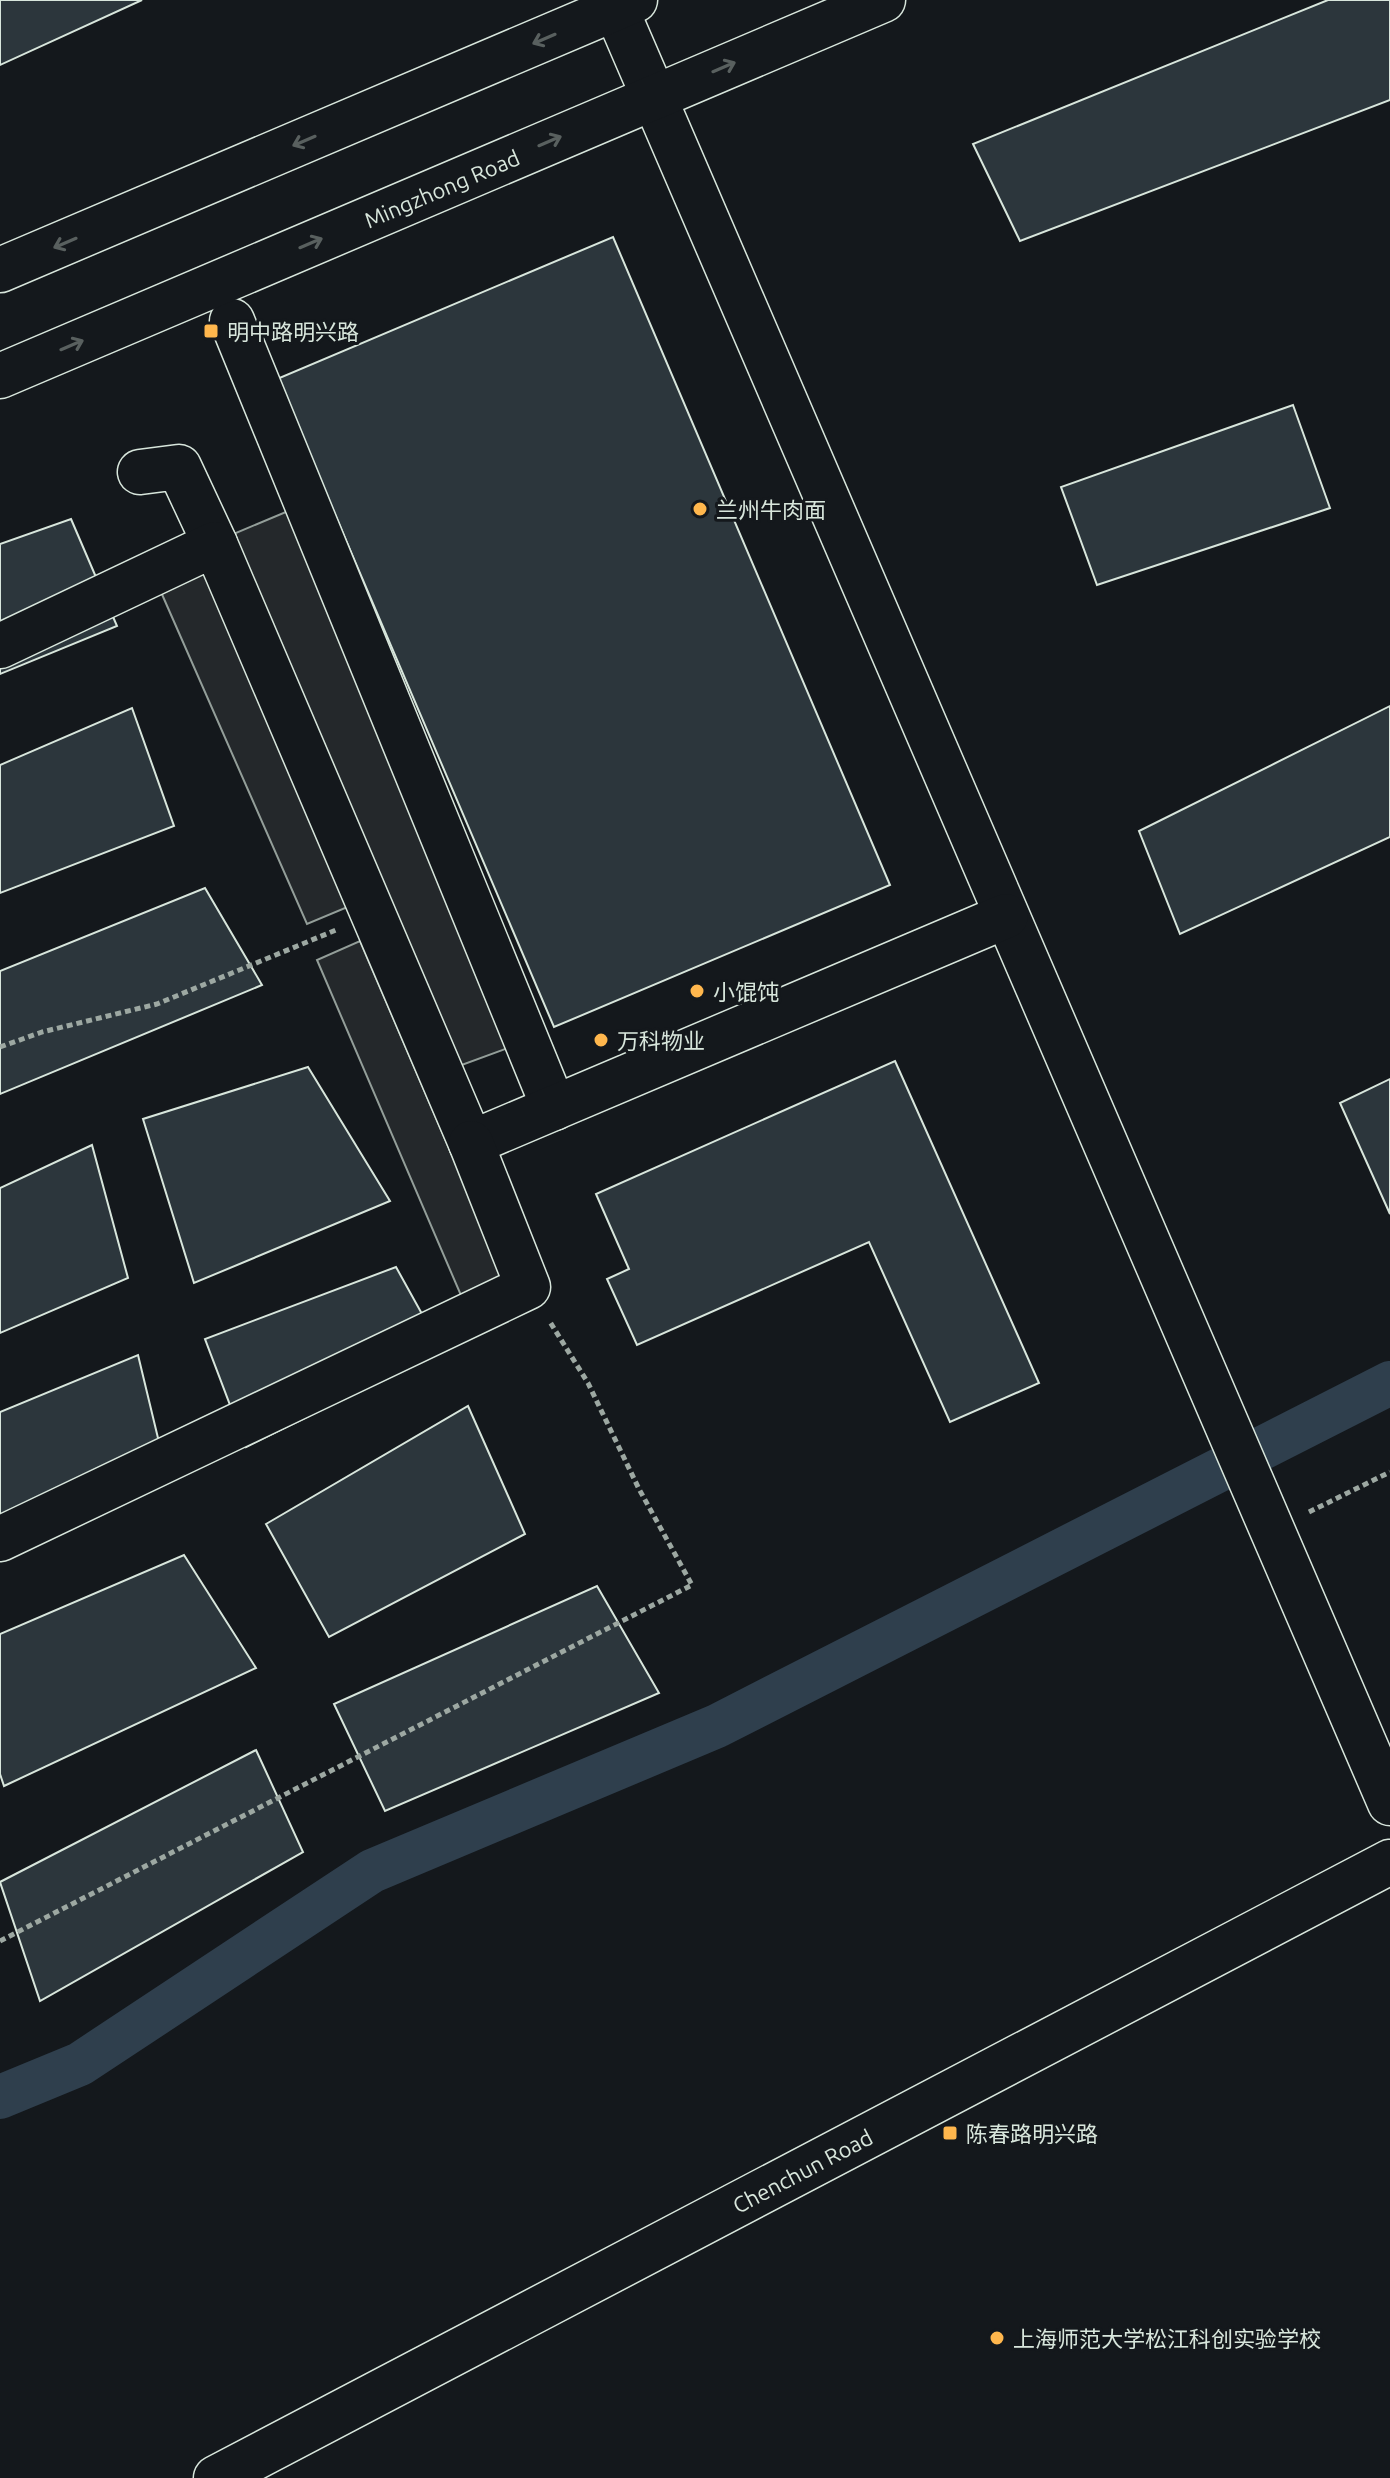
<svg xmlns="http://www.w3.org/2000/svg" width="1390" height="2478" font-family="Ubuntu,'Noto Sans SC',sans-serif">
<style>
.parking{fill:#24282b;stroke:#939e99;stroke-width:2}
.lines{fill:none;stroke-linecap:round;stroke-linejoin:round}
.canal{stroke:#2f3f4d;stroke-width:44}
.building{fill:#2c363c;stroke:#d8e6dc;stroke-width:2}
.minor-casing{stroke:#d8e6dc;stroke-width:47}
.major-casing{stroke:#d8e6dc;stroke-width:47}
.path{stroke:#9da8a2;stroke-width:5;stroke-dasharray:6 4;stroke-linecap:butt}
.minor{stroke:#14181c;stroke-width:44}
.major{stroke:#14181c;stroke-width:44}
.oneway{stroke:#59605f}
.poi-dot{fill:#ffb74d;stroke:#14181c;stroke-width:3}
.labels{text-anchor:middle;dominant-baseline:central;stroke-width:6;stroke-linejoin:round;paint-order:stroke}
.street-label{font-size:22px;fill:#d8e6dc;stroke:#14181c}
.poi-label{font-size:22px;fill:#d8e6dc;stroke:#14181c;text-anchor:start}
</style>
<rect width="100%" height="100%" fill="#14181c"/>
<!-- parking -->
<path class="parking" d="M293,509L516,1045L459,1066L231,535Z
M205,565L350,906L307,924L157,583Z
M360,941L506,1281L463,1300L317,960Z"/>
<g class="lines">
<!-- canal -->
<path class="canal" d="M0,2097L80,2064L372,1871L717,1726L1390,1383"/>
</g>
<!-- building -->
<path class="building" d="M0,0H142L0,65Z
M1328,0H1390V100L1020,241L973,144Z
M613,237L890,885L554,1027L277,379Z
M1293,405L1330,508L1097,585L1061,487Z
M71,519L117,626L0,674V544Z
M1390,706V837L1180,934L1139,831Z
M132,708L174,826L0,893V765Z
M205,888L262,985L0,1094V971Z
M895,1061L1039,1383L950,1422L869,1242L637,1345L607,1279L629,1269L596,1194Z
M308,1067L390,1201L194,1283L143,1119Z
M1390,1079V1214L1340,1103Z
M92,1145L128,1278L0,1333V1188Z
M396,1267L442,1350L246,1447L205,1339Z
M138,1355L164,1463L0,1541V1412Z
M468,1406L525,1534L329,1637L266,1524Z
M184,1555L256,1668L4,1786L0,1774V1634Z
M597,1586L659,1693L385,1811L334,1704Z
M256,1750L303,1852L40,2001L0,1882Z"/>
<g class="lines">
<defs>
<g id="minor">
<path d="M612,0L1390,1803"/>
<path d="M232,321L554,1108"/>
<path d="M140,472L179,467L215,544"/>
<path d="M0,646L215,544L471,1143L1006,916"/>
<path d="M0,1539L528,1287L471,1143"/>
<path id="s1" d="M216,2478L1390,1862"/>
</g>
<g id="major">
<path d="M0,270L635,0"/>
<path id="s2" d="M0,376L883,0"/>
</g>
</defs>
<!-- minor casing -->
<use href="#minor" class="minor-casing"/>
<!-- major casing -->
<use href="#major" class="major-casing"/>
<!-- path -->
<path class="path" d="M0,1047L42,1032L157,1004L336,930
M1309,1512L1390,1472
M0,1941L692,1585L639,1489L588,1383L550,1322"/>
<!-- minor -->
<use href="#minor" class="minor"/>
<!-- major -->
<use href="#major" class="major"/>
</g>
<!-- one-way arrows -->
<defs><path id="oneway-shaft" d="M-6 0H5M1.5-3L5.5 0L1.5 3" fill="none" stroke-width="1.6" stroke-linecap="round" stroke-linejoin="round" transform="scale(2)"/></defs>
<g class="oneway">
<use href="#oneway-shaft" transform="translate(544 39) rotate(157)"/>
<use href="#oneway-shaft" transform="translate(724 67) rotate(-23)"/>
<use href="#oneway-shaft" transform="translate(304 141) rotate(157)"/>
<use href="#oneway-shaft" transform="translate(550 141) rotate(-23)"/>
<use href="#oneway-shaft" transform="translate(65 243) rotate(157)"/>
<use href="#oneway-shaft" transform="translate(311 243) rotate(-23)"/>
<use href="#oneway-shaft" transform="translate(72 345) rotate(-23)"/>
</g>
<!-- markers -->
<g class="poi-dot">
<rect x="203" y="323" width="16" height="16" rx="4"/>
<circle cx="700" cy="509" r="8"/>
<circle cx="697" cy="991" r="8"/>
<circle cx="601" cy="1040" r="8"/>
<rect x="942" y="2125" width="16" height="16" rx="4"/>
<circle cx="997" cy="2338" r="8"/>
</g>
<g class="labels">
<!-- street labels -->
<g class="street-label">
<text stroke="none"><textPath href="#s2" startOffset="480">Mingzhong Road</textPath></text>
<text stroke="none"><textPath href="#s1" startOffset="662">Chenchun Road</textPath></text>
</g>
<!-- poi labels -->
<g class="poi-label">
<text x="227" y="331">明中路明兴路</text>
<text x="716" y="509">兰州牛肉面</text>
<text x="713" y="991">小馄饨</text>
<text x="617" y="1040">万科物业</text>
<text x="966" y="2133">陈春路明兴路</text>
<text x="1013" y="2338">上海师范大学松江科创实验学校</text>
</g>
</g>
</svg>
